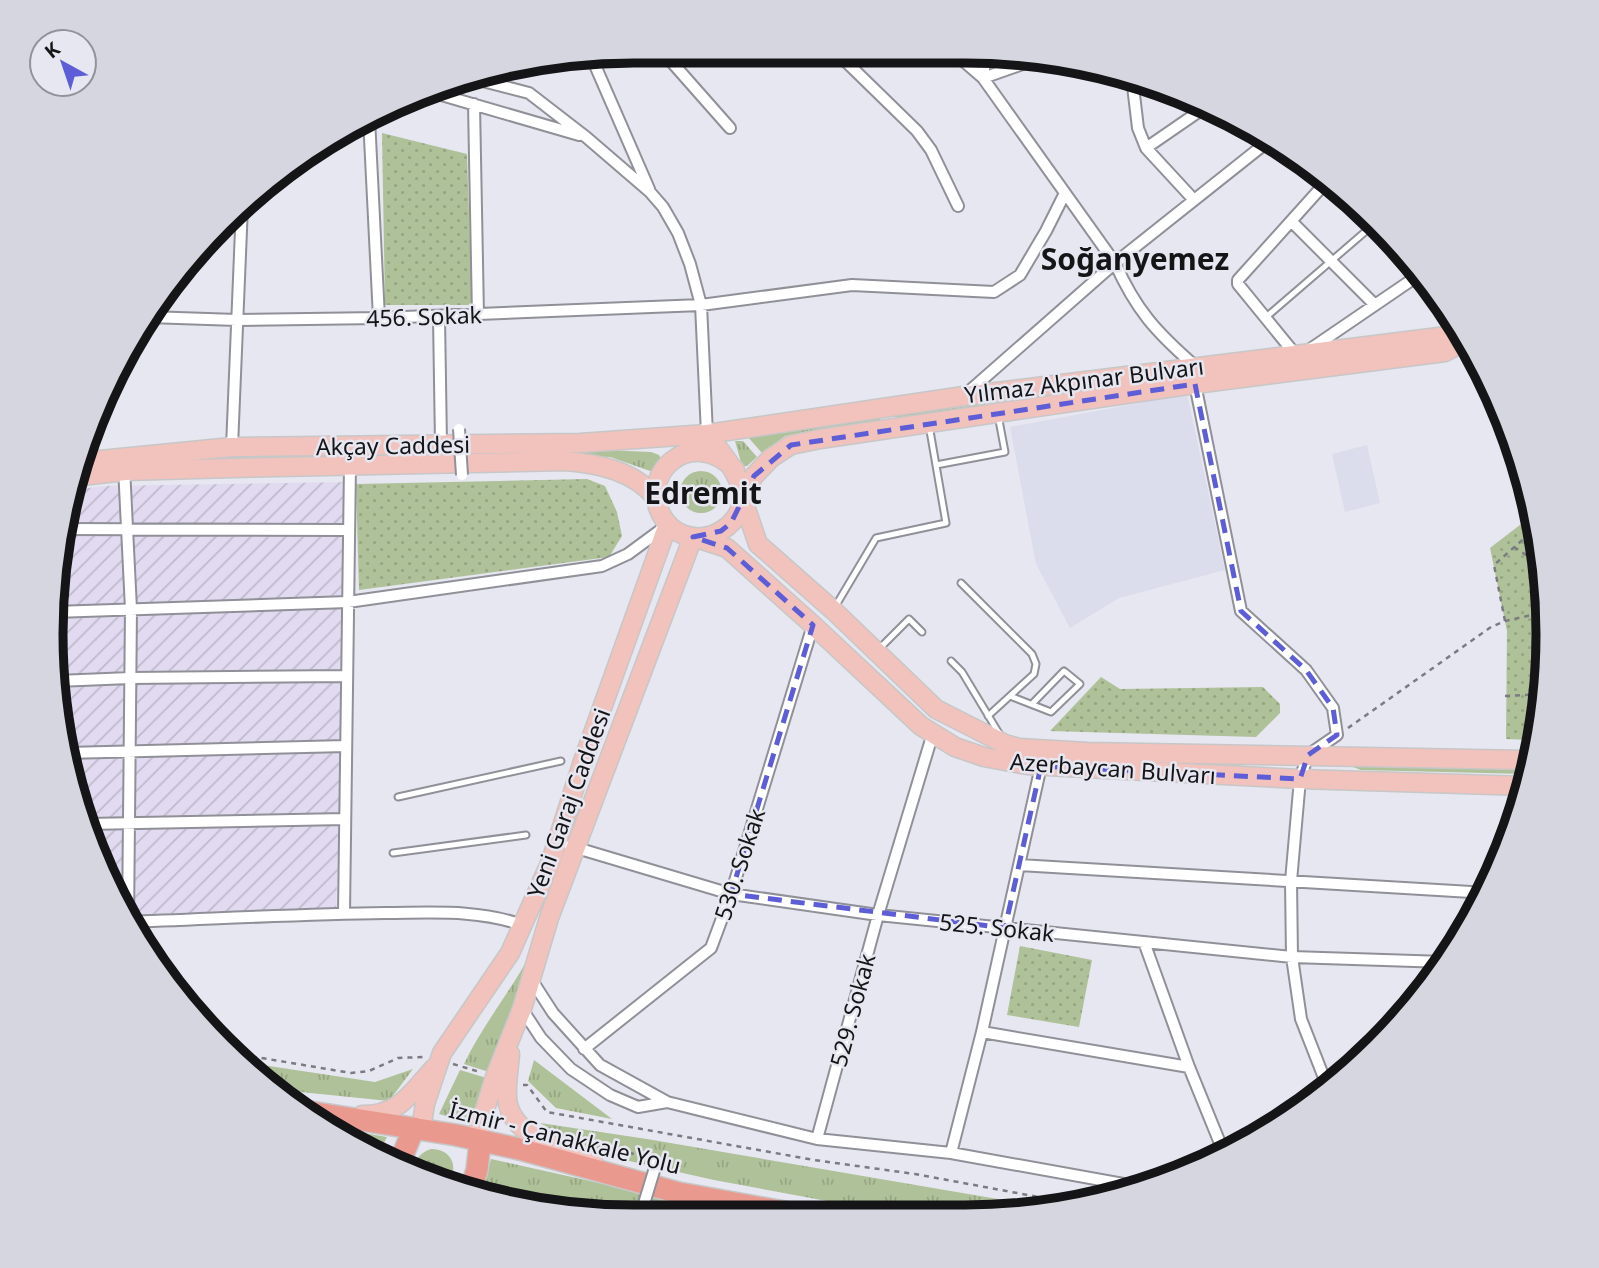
<svg xmlns="http://www.w3.org/2000/svg" width="1599" height="1268" font-family="'Noto Sans',sans-serif">
<style>
.built{fill:#dbdcec}
.industrial{fill:url(#industrial-furrows)}
.grass{fill:url(#grass-tufts)}
.park{fill:url(#park-dots)}
.lines{fill:none;stroke-linecap:round;stroke-linejoin:round}
.lane-casing{stroke:#909098;stroke-width:9}
.street-casing{stroke:#909098;stroke-width:14}
.primary-casing{stroke:#c7c7c8;stroke-width:21}
.highway-casing{stroke:#c7c7c8;stroke-width:24}
.path{stroke:#7b7b81;stroke-width:2.5;stroke-dasharray:5 5;stroke-linecap:butt}
.lane{stroke:#fff;stroke-width:5}
.street{stroke:#fff;stroke-width:10}
.primary{stroke:#f2c2bc;stroke-width:18}
.highway{stroke:#ea998f;stroke-width:21}
.street-bridge-casing{stroke:#909098;stroke-width:14;stroke-linecap:butt}
.street-bridge{stroke:#fff;stroke-width:10}
.marked{fill:none;stroke:#5d5ed7;stroke-width:5;stroke-dasharray:14 9;stroke-linejoin:round}
.labels{text-anchor:middle;dominant-baseline:central;stroke-width:5;stroke-linejoin:round;paint-order:stroke}
.street-label{font-size:23px;fill:#151518;stroke:#e6e7f0}
.district-label{font-size:30px;font-weight:bold;fill:#151518;stroke:#e6e7f0}
.rim{fill:none;stroke:#151518;stroke-width:9}
</style>
<defs>
<pattern id="industrial-furrows" width="10" height="10" patternUnits="userSpaceOnUse" patternTransform="scale(1.75)"><rect width="10" height="10" fill="#e1daf0"/><path d="M-1 1l2-2M0 10L10 0M9 11l2-2" fill="none" stroke="#c0bacd"/></pattern>
<pattern id="grass-tufts" width="24" height="20" patternUnits="userSpaceOnUse" patternTransform="scale(1.75)"><rect width="24" height="20" fill="#afc198"/><path d="M3 7l-1-3M5 7V3M7 7l1-3M15 17l-1-3M17 17v-4M19 17l1-3" fill="none" stroke="#96a582"/></pattern>
<pattern id="park-dots" width="8" height="8" patternUnits="userSpaceOnUse" patternTransform="scale(1.75)"><rect width="8" height="8" fill="#afc198"/><path d="M2 2h.1M6 6h.1" fill="none" stroke="#96a582" stroke-width="1.8" stroke-linecap="round"/></pattern>
</defs>
<rect width="100%" height="100%" fill="#e6e7f0"/>
<!-- built -->
<path class="built" d="M1187,394L1225,570L1119,598L1070,628L1036,564L1010,427Z
M1367,445L1380,503L1345,512L1332,454Z"/>
<!-- industrial -->
<path class="industrial" d="M352,482L336,909L126,918L71,785L51,634L70,490L106,486Z"/>
<!-- grass -->
<path class="grass" d="M1191,376L1192,379L896,418L894,416Z
M880,417V421L831,427L785,436L762,453L747,436Z
M735,441H743L757,457L747,466H742Z
M603,450L651,452L659,455L662,461L653,472L610,457L539,455L360,457L359,453Z
M680 492a21 21 0 1 1 42 0a21 21 0 1 1-42 0Z
M1360,762L1531,767L1530,774L1361,770L1353,767Z
M532,951L492,1073L464,1064C483,1024 512,990 532,951Z
M534,1060L612,1119L556,1108L528,1081Z
M242,1062L375,1082L413,1069L389,1101L271,1089Z
M460,1070L490,1079L475,1124L439,1114Z
M540,1123L647,1139L1050,1208L1004,1216H908L714,1180L589,1152Z
M333,1128L387,1137L378,1154Z
M431,1149C452,1149 460,1168 447,1184L414,1174C413,1161 419,1153 431,1149Z
M491,1159L752,1217C662,1217 569,1221 482,1194Z"/>
<!-- park -->
<path class="park" d="M382,133L467,154L472,305H385Z
M587,479L605,486L617,512L622,536L609,557L359,590L356,484Z
M1533,515L1543,558L1547,673L1536,740L1506,739L1507,631L1490,548Z
M1101,677L1120,689L1263,687L1280,704V713L1256,737L1050,731Z
M1020,946L1092,960L1079,1027L1007,1015Z"/>
<g class="lines">
<defs>
<path id="lane" d="M1265,318L1373,225
M936,465L1005,452L998,415
M961,583L1032,654L1036,664L1034,674L988,716
M835,607L876,538L946,523L929,425
M878,650L909,619L922,632
M951,661L962,672L1000,735
M1010,696L1051,712L1080,684L1064,671L1032,704
M398,797L561,761
M393,853L526,835"/>
<path id="street" d="M662,51L730,128
M835,51L917,131L931,150L958,206
M953,52L983,78L1115,263C1136,310 1156,332 1195,366
M986,52L983,78L1037,59
M591,56L649,189
M467,77L529,93L586,137L650,192L663,207L678,233L690,264L701,305L707,434
M1132,78L1138,128L1146,148L1194,200
M431,92L579,135
M474,104L478,315
M369,118L379,318
M1146,148L1207,106
M1291,221L1375,305
M148,317L237,320L379,318L701,305L852,285L994,292L1020,275L1046,231L1065,193
M439,317L441,444
M1309,350L1416,277
M1295,354L1238,284V280L1328,180
M1195,384L1241,611L1306,670L1333,708L1337,735L1308,755L1300,779L1291,881L1292,957L1301,1019L1328,1088
M966,394L1115,263L1271,139
M232,447L242,206
M124,467L131,609L128,924
M65,529L349,530
M54,612L348,602L602,566L628,554L666,526
M57,681L130,678L347,676
M66,753L346,746
M87,824L345,819
M570,846L731,894L878,915L1292,957L1445,962
M1019,865L1488,893
M344,913L350,465
M127,922C213,919 299,914 385,913C431,913 478,909 522,925
M1144,942L1189,1067L1224,1153
M531,979L553,1013L600,1065L667,1102L817,1139L878,915L933,733
M522,1009L541,1038L571,1069L610,1095L638,1107L667,1102
M982,1032L1189,1067
M584,1049L711,948L731,894L813,625
M817,1139L951,1153L1140,1187
M951,1153L982,1032L1041,766"/>
<path id="primary" d="M1468,340L1445,352L1195,384L820,439L791,445L771,458L754,476L742,497L758,544L833,610L936,709L1005,744L1019,748L1088,752L1532,760
M707,434C726,459 762,496 728,526C718,534 706,539 693,537C683,536 672,530 666,522C632,477 691,423 735,470
M80,462L232,447L580,443L707,434L964,396L1463,334
M73,477L125,471L234,468L566,461C600,464 634,471 656,498
M510,1054C509,1068 506,1084 507,1097C509,1137 563,1149 593,1161
M362,1115C400,1115 410,1094 434,1068
M421,1129L425,1104L442,1053L510,953L551,861L583,761L668,524
M480,1142L479,1129L495,1077L522,1009L549,918L693,537L727,548L813,625L921,726L955,747L984,757L1027,765L1300,779L1528,786"/>
<path id="highway" d="M304,1111L456,1135L519,1149L679,1193L812,1217
M401,1167L404,1152L414,1128
M470,1191L477,1170L480,1142"/>
</defs>
<!-- lane casing -->
<use href="#lane" class="lane-casing"/>
<!-- street casing -->
<use href="#street" class="street-casing"/>
<!-- primary casing -->
<use href="#primary" class="primary-casing"/>
<!-- highway casing -->
<use href="#highway" class="highway-casing"/>
<!-- path -->
<path class="path" d="M1514,547L1544,567
M1505,621L1494,565L1536,528
M1505,696L1543,694
M1348,728L1491,627L1505,621L1545,612
M232,1053L351,1073L369,1071L398,1058L423,1057
M453,1064L480,1072
M523,1085H527L547,1112L814,1160L915,1174L1076,1204
M614,1156L617,1149L647,1158"/>
<!-- lane -->
<use href="#lane" class="lane"/>
<!-- street -->
<use href="#street" class="street"/>
<!-- primary -->
<use href="#primary" class="primary"/>
<!-- highway -->
<use href="#highway" class="highway"/>
<defs>
<path id="street-bridge" d="M459,429L462,475
M640,1217L657,1161"/>
</defs>
<!-- street-bridge casing -->
<use href="#street-bridge" class="street-bridge-casing"/>
<!-- street-bridge -->
<use href="#street-bridge" class="street-bridge"/>
</g>
<!-- marked area -->
<path class="marked" d="M1195,384L1241,611L1306,670L1333,708L1337,735L1308,755L1300,779L1041,766L1005,928L731,894L813,625L727,548L693,537L721,531L731,523L754,476L791,445Z"/>
<g class="labels">
<!-- street labels -->
<g class="street-label">
<text transform="translate(424 316) rotate(-2)">456. Sokak</text>
<text transform="translate(1084 380) rotate(-7)">Yılmaz Akpınar Bulvarı</text>
<text transform="translate(393 445) rotate(-1)">Akçay Caddesi</text>
<text transform="translate(1113 768) rotate(4)">Azerbaycan Bulvarı</text>
<text transform="translate(568 803) rotate(-70)">Yeni Garaj Caddesi</text>
<text transform="translate(739 864) rotate(-72)">530. Sokak</text>
<text transform="translate(997 927) rotate(6)">525. Sokak</text>
<text transform="translate(852 1010) rotate(-75)">529. Sokak</text>
<text transform="translate(565 1137) rotate(14)">İzmir - Çanakkale Yolu</text>
</g>
<!-- district labels -->
<g class="district-label">
<text x="1135" y="258">Soğanyemez</text>
<text x="703" y="492">Edremit</text>
</g>
</g>
<!-- crop -->
<path d="M0 0H1599V1268H0ZM634 63H965A571 571 0 0 1 1536 634V634A571 571 0 0 1 965 1205H634A571 571 0 0 1 63 634V634A571 571 0 0 1 634 63Z" fill="#d5d6df" fill-rule="evenodd"/>
<path class="rim" d="M634 63H965A571 571 0 0 1 1536 634V634A571 571 0 0 1 965 1205H634A571 571 0 0 1 63 634V634A571 571 0 0 1 634 63Z"/>
<!-- north arrow -->
<g transform="translate(63 63) rotate(320)"><circle r="33" fill="#e6e7f0" stroke="#92939a" stroke-width="2"/>
<path d="M0-5L12 26L0 18L-12 26Z" fill="#5d5ed7"/>
<text y="-10" font-size="19" font-weight="bold" text-anchor="middle" fill="#151518">K</text>
</g>
</svg>
